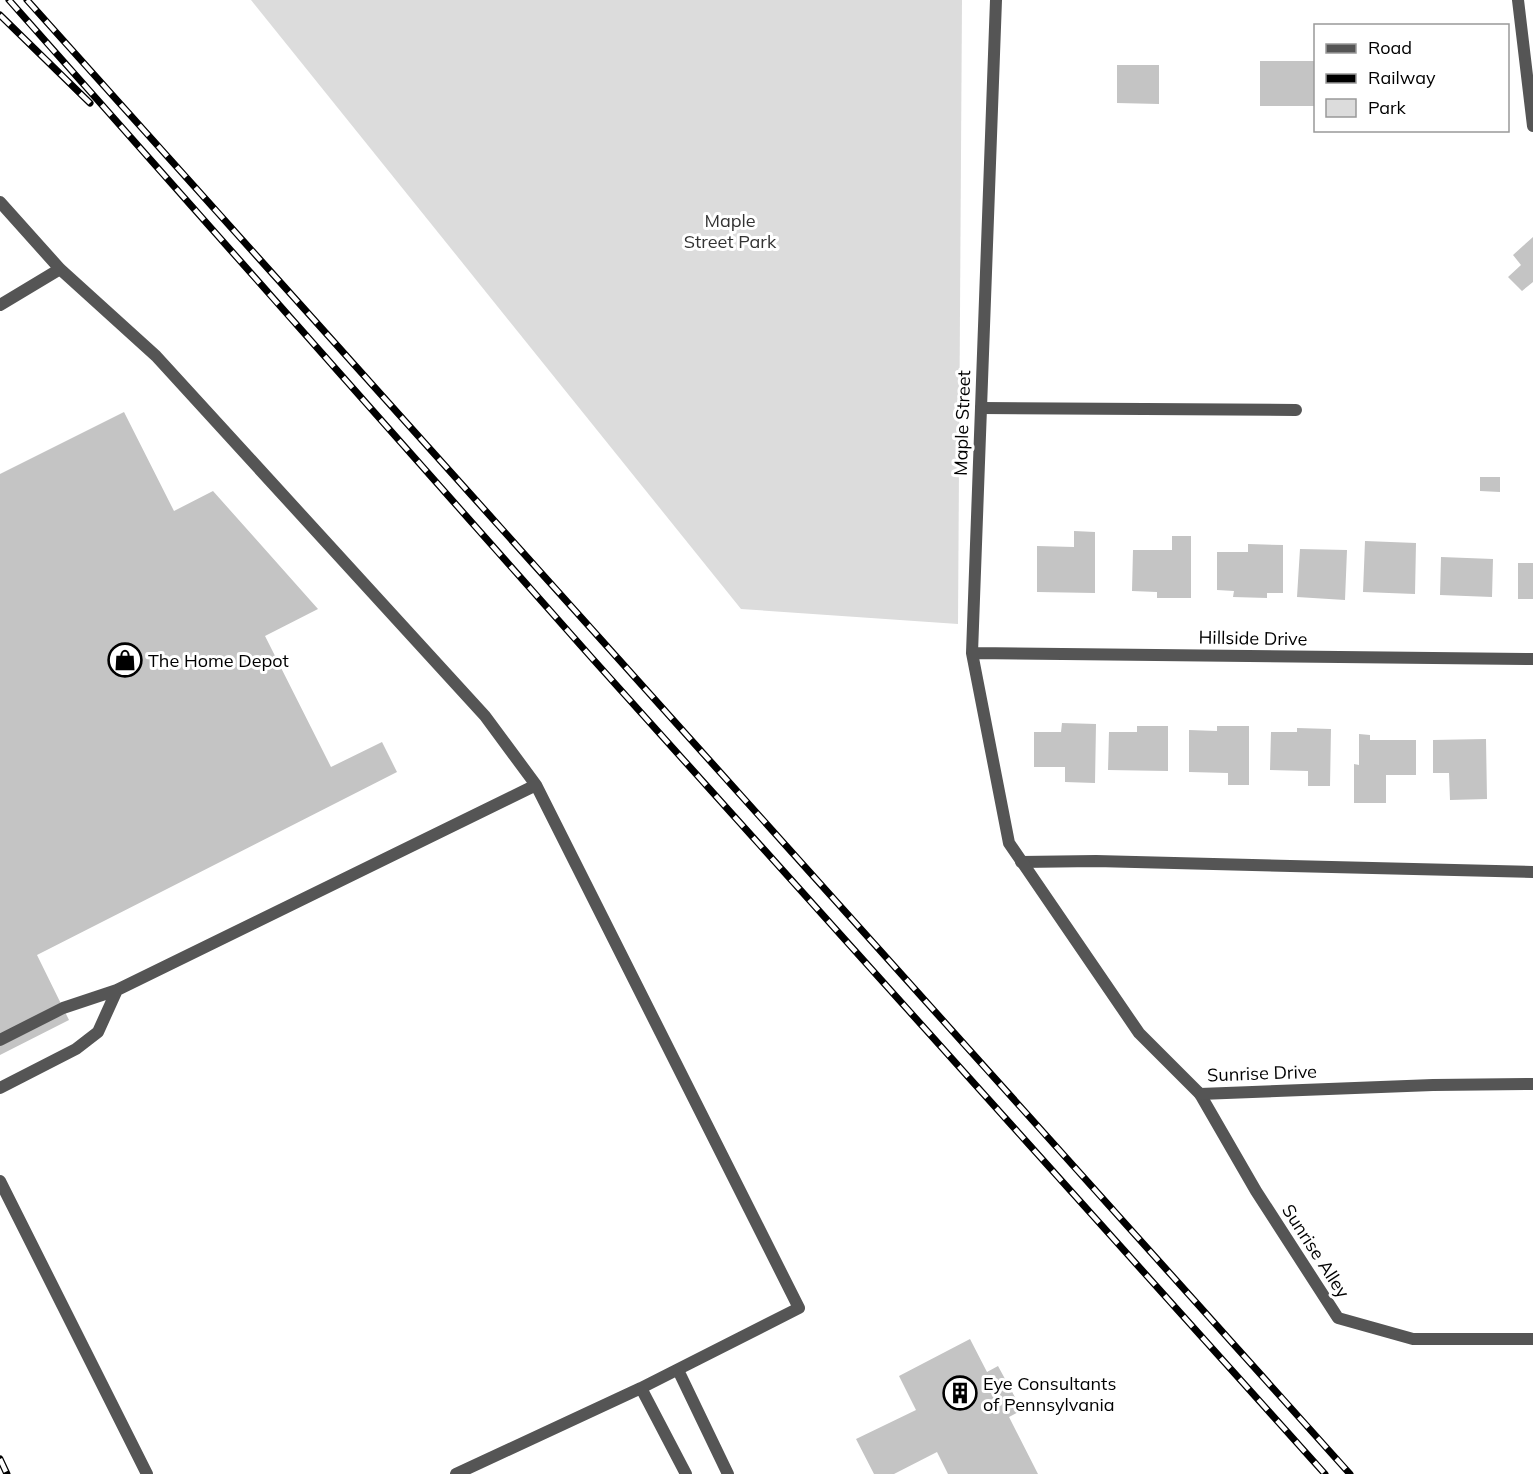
<svg xmlns="http://www.w3.org/2000/svg" width="1533" height="1474" font-family="Mulish,sans-serif">
<style>
.green{fill:#dcdcdc}
.building{fill:#c4c4c4}
.lines{fill:none;stroke-linecap:round;stroke-linejoin:round}
.lane{stroke:#555;stroke-width:12}
.street{stroke:#555;stroke-width:12}
.rail-casing{stroke:#000;stroke-width:7}
.rail{stroke:#fff;stroke-width:4.5;stroke-dasharray:14;stroke-linecap:butt}
.labels{text-anchor:middle;dominant-baseline:central;stroke-width:6;stroke-linejoin:round;paint-order:stroke}
.park-label{font-size:18px;fill:#333;stroke:#fff}
.street-label{font-size:18px;fill:#000;stroke:#fff}
.poi-label{font-size:18px;fill:#000;stroke:#fff;text-anchor:start}
</style>
<rect width="100%" height="100%" fill="#fff"/>
<!-- green -->
<path class="green" d="M251,0H962L958,624L741,609Z"/>
<!-- building -->
<path class="building" d="M1260,61H1316V106H1260Z
M1117,65H1159V104L1117,103Z
M1533,237V282L1522,291L1508,277L1521,265L1513,255Z
M124,412L174,511L213,491L318,609L265,636L331,767L382,742L397,772L37,955L69,1020L0,1055V474Z
M1480,477H1500V492L1480,491Z
M1074,531L1095,532V593L1037,592V546L1074,547Z
M1172,536H1191V598H1157V592L1132,591L1133,550H1172Z
M1365,541L1416,543L1415,594L1363,592Z
M1248,544L1283,545V593H1267V598L1233,597L1234,591L1217,590V552H1248Z
M1300,549L1347,550L1345,600L1297,597Z
M1441,557L1493,559L1492,597L1440,595Z
M1518,563H1533V599H1518Z
M1062,723L1096,724L1095,783L1065,782V767H1034V732H1061Z
M1137,726H1168V771L1108,770L1109,732H1137Z
M1217,726H1249V785H1228V773L1189,772V730L1217,731Z
M1297,728L1331,729L1330,786H1308V771L1270,770L1271,732H1297Z
M1359,734L1370,735V740H1416V775H1386V803H1354V764L1359,765Z
M1486,739L1487,799L1450,800L1449,773H1433V740Z
M970,1339L987,1372L998,1366L1022,1410L1009,1417L1038,1474H948L937,1452L894,1474H874L856,1439L916,1410L899,1376Z"/>
<g class="lines">
<!-- lane -->
<path class="lane" d="M0,202L60,269L156,356L485,716L536,785L799,1308L641,1388L456,1474
M0,305L60,269
M981,408L1296,410
M1021,862L1096,861L1533,872
M0,1040L63,1008L117,990L536,785
M0,1088L76,1049L98,1032L117,990
M1200,1094L1256,1191L1338,1318L1413,1339H1533
M0,1181L147,1474
M678,1370L728,1474
M641,1388L686,1474"/>
<!-- street -->
<path class="street" d="M996,0L972,653L1009,843L1139,1033L1200,1094L1433,1085L1533,1084
M1518,0L1533,126
M972,653L1533,659"/>
<defs>
<path id="rail" d="M9,0L591,657L1325,1474
M27,0L1350,1474
M0,15L90,103
M0,1459L7,1474"/>
</defs>
<!-- rail casing -->
<use href="#rail" class="rail-casing"/>
<!-- rail -->
<use href="#rail" class="rail"/>
</g>
<!-- icons -->
<defs>
<symbol id="shop-ring" viewBox="-11 -11 22 22"><circle r="9.5" fill="#fff" stroke="#000" stroke-width="1.5"/><path d="M-5-2.5h2.3a2.7 3.5 0 0 1 5.4 0H5L5.5 6h-11ZM-1.5-2.5h3a1.5 2.3 0 0 0-3 0Z" fill="#000"/></symbol>
<symbol id="building-ring" viewBox="-11 -11 22 22"><circle r="9.5" fill="#fff" stroke="#000" stroke-width="1.5"/><path d="M-4-6H4V6H1V3H-1V6H-4ZM-2.5-4.3h1.7v1.8h-1.7ZM.8-4.3h1.7v1.8H.8ZM-2.5-1h1.7V.8h-1.7ZM.8-1h1.7V.8H.8Z" fill="#000"/></symbol>
</defs>
<g fill-rule="evenodd">
<use href="#shop-ring" x="106" y="641" width="38" height="38"/>
<use href="#building-ring" x="941" y="1374" width="38" height="38"/>
</g>
<g class="labels">
<!-- park labels -->
<g class="park-label">
<text x="730" y="220">Maple<tspan x="730" dy="21">Street Park</tspan></text>
</g>
<!-- street labels -->
<g class="street-label">
<text transform="translate(962 423) rotate(-88)">Maple Street</text>
<text transform="translate(1253 638) rotate(1)">Hillside Drive</text>
<text transform="translate(1262 1073) rotate(-2)">Sunrise Drive</text>
<text transform="translate(1316 1251) rotate(57)">Sunrise Alley</text>
</g>
<!-- poi labels -->
<g class="poi-label">
<text x="148" y="660">The Home Depot</text>
<text x="983" y="1383">Eye Consultants<tspan x="983" dy="21">of Pennsylvania</tspan></text>
</g>
</g>
<!-- legend -->
<rect x="1314" y="24" width="195" height="108" fill="#ffffff" stroke="#999999" stroke-width="1.5"/>
<rect x="1326" y="44" width="30" height="9" fill="#555555" stroke="#999999" stroke-width="1.5"/>
<text x="1368" y="54" font-size="18" fill="#000000">Road</text>
<rect x="1326" y="74" width="30" height="9" fill="#000000" stroke="#999999" stroke-width="1.5"/>
<text x="1368" y="84" font-size="18" fill="#000000">Railway</text>
<rect x="1326" y="99" width="30" height="18" fill="#dcdcdc" stroke="#999999" stroke-width="1.5"/>
<text x="1368" y="114" font-size="18" fill="#000000">Park</text>
</svg>
